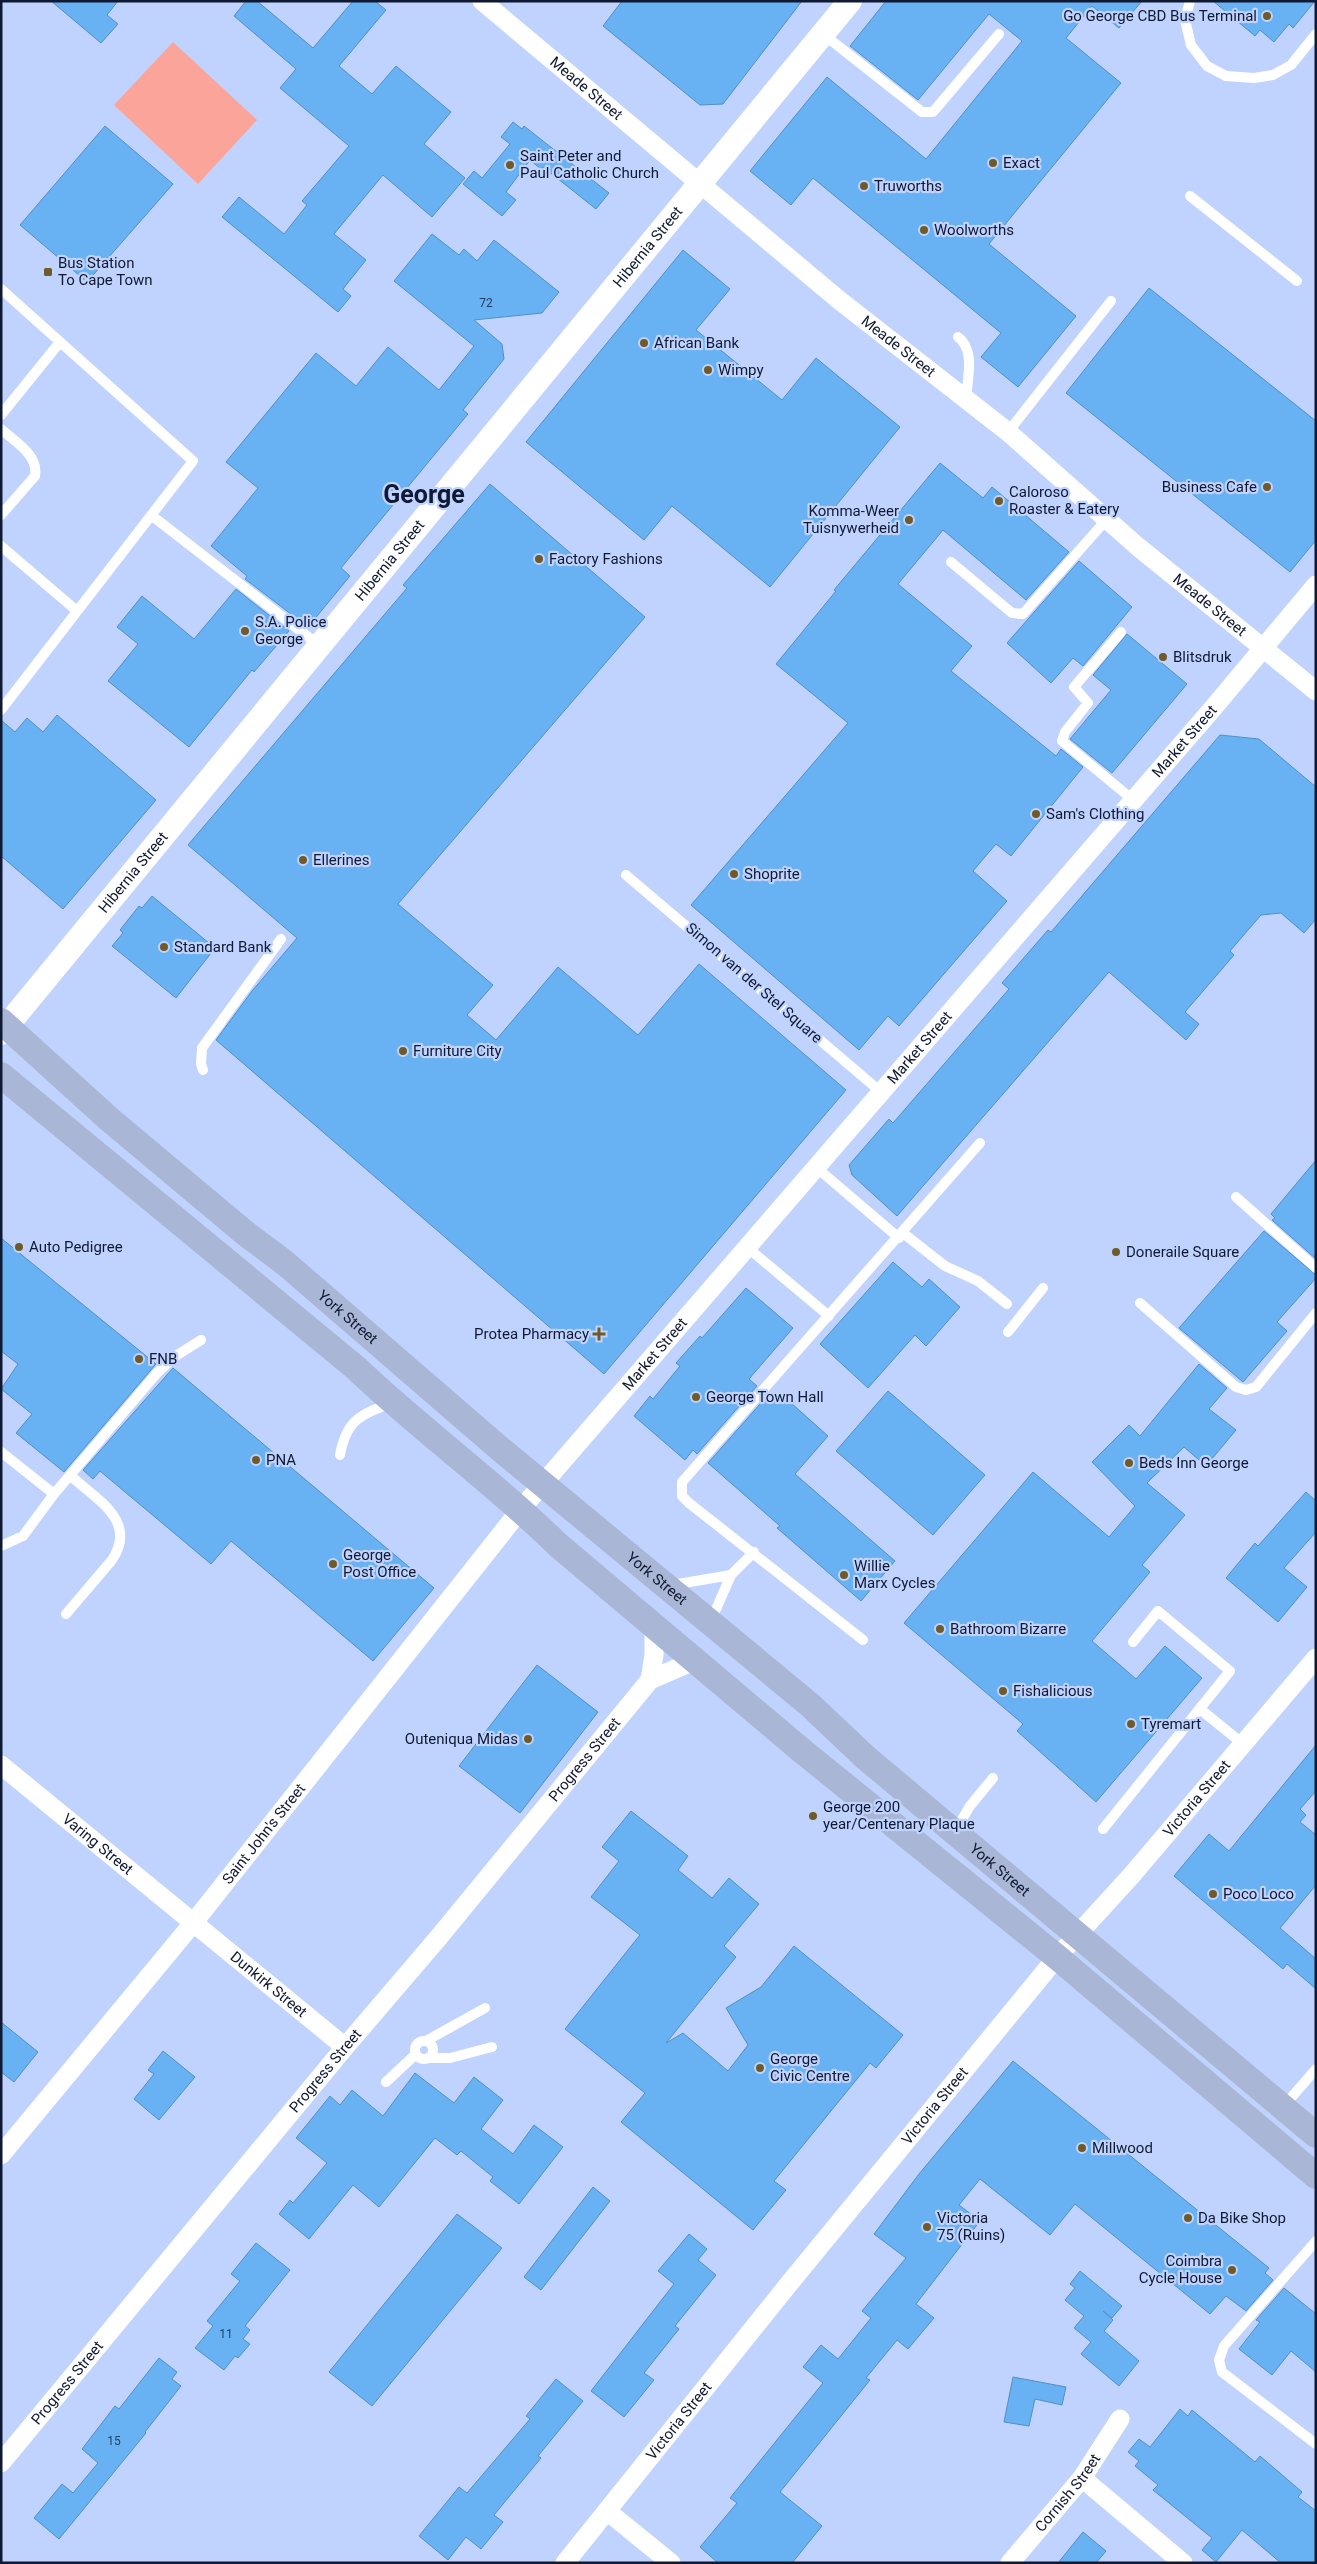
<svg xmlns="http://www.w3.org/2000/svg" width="1317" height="2564" font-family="Roboto,sans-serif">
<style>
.pitch{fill:#fba49a}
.building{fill:#68b1f2;stroke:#5190c6}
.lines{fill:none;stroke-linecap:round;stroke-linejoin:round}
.service{stroke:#fff;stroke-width:10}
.minor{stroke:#fff;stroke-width:19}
.tertiary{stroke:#fff;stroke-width:24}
.secondary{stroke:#aab6d5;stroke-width:26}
.poi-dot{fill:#6f5a29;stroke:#c0d3fe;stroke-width:2}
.labels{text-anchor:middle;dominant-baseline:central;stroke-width:4.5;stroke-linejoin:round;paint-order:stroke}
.number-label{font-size:12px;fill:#253f62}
.poi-label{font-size:15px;fill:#0f1932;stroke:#c0d3fe;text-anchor:start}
.street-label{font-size:15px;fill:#0f1932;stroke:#c0d3fe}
.town-label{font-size:25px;font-weight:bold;fill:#0f1932;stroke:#c0d3fe}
</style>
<rect width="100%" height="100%" fill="#c0d3fe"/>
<!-- pitch -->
<path class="pitch" d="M173,42L257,120L198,184L114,105Z"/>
<!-- building -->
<path class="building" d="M51,1H118L107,15L118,24L101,43Z
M246,1H257L313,48L353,1H375L386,10L339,66L372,94L396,66L451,112L424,144L465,178L432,217L383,175L334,234L366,260L343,289L351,296L338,312L222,217L239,197L284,234L307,205L302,201L349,146L280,88L296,69L234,16Z
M622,1H802L723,104L700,105L603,26Z
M886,1H1142L1119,28L1092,6L1066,38L1121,83L989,244L1076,316L1018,387L981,357L1001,333L813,178L791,205L750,171L827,77L926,159L1022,41L989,14L918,100L850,46Z
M1213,1H1315L1293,28L1289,24L1274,42L1260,30L1255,36Z
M513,122L522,129L524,126L609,193L596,209L543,167L541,169L530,160L506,192L516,200L502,216L463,184L474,171L482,178L510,144L501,137Z
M105,126L173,184L87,282L20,225Z
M432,234L459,255L464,249L477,261L494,240L559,292L542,313L474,320L502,344L504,359L463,410L468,414L341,568L350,576L308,627L245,579L247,576L211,546L258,488L226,462L316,353L356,386L388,347L439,390L474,346L394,281Z
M683,250L730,289L696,330L782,400L816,358L900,427L770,587L672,506L644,540L526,442Z
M1149,288L1316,421V540L1290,572L1066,393Z
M940,463L983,498L992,487L1069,552L1026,600L943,530L898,584L972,646L951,671L1056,756L1061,749L1083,767L1011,856L996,844L973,871L1007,901L899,1026L888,1016L859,1050L691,905L848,723L776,664L836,591L834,590Z
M490,484L645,617L398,904L493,985L467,1015L496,1040L558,967L638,1035L699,964L846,1090L604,1374L216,1040L252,991L297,938L188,845L407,588L403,585Z
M1079,561L1132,607L1083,666L1073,658L1051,683L1007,643Z
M236,589L289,631L254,672L252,670L189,747L108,681L138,644L117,627L142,596L194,639Z
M1127,634L1187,684L1112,773L1070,739L1111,690L1093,675Z
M57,715L156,800L63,909L1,856V720L15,732L27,718L43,732Z
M1220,735L1259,739L1316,787V919L1304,933L1281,913L1261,915L1230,951L1234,955L1185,1012L1199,1024L1186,1040L1109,972L897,1216L852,1175L849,1165L889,1119L893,1123L1009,989L1002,983L1048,930L1051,932Z
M152,896L215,948L176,998L112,946L123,933L120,930L139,906L142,908Z
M1316,1160V1259L1272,1220L1275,1218L1271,1214Z
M1264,1231L1316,1275V1278L1277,1322L1287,1331L1243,1382L1179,1328Z
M1,1238L156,1364L64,1472L16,1433L32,1414L1,1389L18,1364L1,1351Z
M893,1262L922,1287L929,1279L960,1307L926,1346L915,1335L868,1388L820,1344Z
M746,1288L793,1328L749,1379L757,1386L697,1454L693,1450L685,1460L634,1416L650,1396L653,1399L680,1366L676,1363L700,1336L702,1338Z
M1199,1364L1227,1388L1209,1409L1236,1430L1206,1466L1184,1447L1147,1483L1185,1515L1142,1565L1150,1572L1092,1641L1136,1679L1165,1646L1202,1678L1096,1802L1017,1731L1023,1724L904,1623L1033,1472L1109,1537L1135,1506L1092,1462L1129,1425L1140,1436Z
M173,1368L434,1588L373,1661L231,1541L211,1564L100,1471L93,1479L83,1470Z
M888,1391L985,1475L933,1535L836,1451Z
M781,1394L828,1436L795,1474L895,1561L861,1601L777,1528L780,1526L708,1463L768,1395L775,1401Z
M1306,1492L1316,1501V1532L1284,1568L1307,1587L1278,1622L1226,1578L1255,1543L1258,1546Z
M537,1665L598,1712L520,1813L459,1766Z
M1316,1745V1791L1300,1809L1306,1815L1300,1822L1316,1835V1885L1280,1928L1316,1959V1989L1287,1964L1283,1969L1174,1876L1209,1834L1229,1851Z
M631,1811L688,1856L678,1870L712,1898L729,1878L759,1904L724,1946L736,1957L666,2043L683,2033L728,2071L748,2045L726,2008L761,1987L794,1946L903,2035L876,2068L870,2063L774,2181L786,2190L753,2230L621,2122L645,2093L565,2029L640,1935L591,1897L619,1861L602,1847Z
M1,2022L38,2052L14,2082L1,2072Z
M163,2051L195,2077L159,2120L134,2099L154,2074L148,2070Z
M1013,2061L1269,2268L1265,2273L1273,2280L1246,2311L1226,2296L1210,2314L1075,2204L1050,2235L980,2179L959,2205L980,2221L916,2304L934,2318L908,2349L897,2340L866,2378L870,2380L780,2492L822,2526L792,2563H718L700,2547L737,2503L730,2498L823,2383L803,2367L821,2345L838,2359L871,2318L862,2311L906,2258L874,2234L919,2174Z
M415,2073L454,2103L474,2077L503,2100L481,2129L513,2154L534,2125L563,2147L519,2204L490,2181L493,2177L461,2151L457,2155L435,2138L379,2207L353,2185L309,2239L279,2214L290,2200L293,2203L327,2163L296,2138L330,2096L340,2105L352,2090L383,2116Z
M593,2187L610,2201L541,2290L524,2277Z
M457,2214L502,2248L372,2406L329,2372Z
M689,2234L707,2249L698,2260L716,2275L675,2326L679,2329L644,2373L654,2380L624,2417L591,2391L674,2284L658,2271Z
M256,2243L290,2270L245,2326L250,2330L243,2339L250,2344L238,2358L235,2356L224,2370L195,2348L213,2326L207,2321L240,2281L231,2274Z
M1080,2271L1122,2306L1112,2318L1103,2311L1113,2320L1104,2331L1139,2361L1119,2386L1081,2354L1091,2342L1074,2328L1084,2316L1065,2300L1075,2288L1070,2284Z
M1284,2288L1316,2314V2372L1291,2351L1272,2375L1239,2349L1260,2322L1256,2320Z
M159,2358L177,2372L172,2379L181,2386L145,2432L146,2433L59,2539L34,2518L62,2484L73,2493L98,2463L82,2449L115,2406L119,2409Z
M1013,2377L1066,2387L1062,2405L1035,2399L1029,2426L1004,2422Z
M556,2379L583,2401L538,2456L541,2458L494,2515L503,2522L481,2549L466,2537L448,2560L419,2536L459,2487L467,2493L530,2419L526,2416Z
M1180,2409L1188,2416L1192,2410L1255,2462L1260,2456L1302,2492L1298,2497L1316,2511V2563H1281L1242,2530L1216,2562L1202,2550L1212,2538L1153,2490L1158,2485L1135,2466L1139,2461L1128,2452L1139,2439L1150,2447Z
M1083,2532L1106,2551L1096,2563H1058Z"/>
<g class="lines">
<!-- service -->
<path class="service" d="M1190,1L1185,20L1191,45L1207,66L1226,76L1254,78L1273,75L1291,65L1316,34
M823,34L922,112H933L999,34
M1190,196L1297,281
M1,289L193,461L1,710
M958,337C976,350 967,380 966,399
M1,415L60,342
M1,429C15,442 39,455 35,476L1,515
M1008,432L1111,301
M151,515L320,646
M1,546L77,611
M951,562L1012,613L1023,614L1107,519
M1121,632L1074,687L1088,703L1065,732L1062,741L1133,800
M626,875L881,1092
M203,1070L201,1064L202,1048L281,939
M817,1168L899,1238
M1236,1197L1316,1268
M903,1233L945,1266L978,1281L1007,1304
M748,1248L829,1316
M1140,1303L1236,1387L1246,1390L1256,1387L1316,1313
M1008,1332L1043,1288
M1,1452L54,1494L157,1373L174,1357L201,1340
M340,1455C346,1421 360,1414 392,1403
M1,1546L23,1536L54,1494
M672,1585L731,1575
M66,1614L112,1560C138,1521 97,1500 71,1476
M710,1623L731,1575L754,1552
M863,1640L689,1503L682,1496V1482L980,1143
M1200,1709L1243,1744
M1103,1829L1230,1671L1158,1611L1133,1642
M955,1831L970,1806L993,1778
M415 2050a9 9 0 1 1 18 0a9 9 0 1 1-18 0Z
M426,2041L485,2008
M428,2058H450L492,2047
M386,2082L416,2054
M1283,2107L1316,2069
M1316,2241L1224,2346L1219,2360L1222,2372L1316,2444"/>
<!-- minor -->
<g class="minor">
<path id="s1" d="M482,1L839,300L1008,432L1137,546L1316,691"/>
<path d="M650,1680L654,1655V1625"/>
<path id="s2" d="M1,1765L345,2047"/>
<path id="s3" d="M1,2155L194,1922L521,1509L1214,707L1316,585"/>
<path id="s4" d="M1,2463L345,2047L439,1937L650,1680L696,1660"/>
<path d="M1082,2478L1183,2563"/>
<path d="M607,2511L671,2563"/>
<path id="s5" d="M565,2563L788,2285L1057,1957L1131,1876L1316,1658"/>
<path id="s6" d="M1010,2563L1082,2478L1120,2419"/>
</g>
<!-- tertiary -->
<path class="tertiary" id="s7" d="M1,1033L850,1"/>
<!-- secondary -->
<g class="secondary">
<path id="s8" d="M1,1021L109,1119L245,1233L285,1263L499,1448L810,1705L865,1757L1316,2135"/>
<path d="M1,1075L356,1368C421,1430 494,1482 558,1545L801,1750L1057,1957L1316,2176"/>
</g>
</g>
<!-- markers -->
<g class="poi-dot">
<circle cx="1267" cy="16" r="5"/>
<circle cx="993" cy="163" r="5"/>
<circle cx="510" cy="165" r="5"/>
<circle cx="864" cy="186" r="5"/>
<circle cx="924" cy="230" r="5"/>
<rect x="43" y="267" width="10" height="10" rx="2.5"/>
<circle cx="644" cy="343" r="5"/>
<circle cx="708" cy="370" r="5"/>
<circle cx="1267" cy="487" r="5"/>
<circle cx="999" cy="501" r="5"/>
<circle cx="909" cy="520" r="5"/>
<circle cx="539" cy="559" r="5"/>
<circle cx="245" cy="631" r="5"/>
<circle cx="1163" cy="657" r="5"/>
<circle cx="1036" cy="814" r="5"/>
<circle cx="303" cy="860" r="5"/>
<circle cx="734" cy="874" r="5"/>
<circle cx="164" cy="947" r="5"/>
<circle cx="403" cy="1051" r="5"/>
<circle cx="19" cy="1247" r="5"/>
<circle cx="1116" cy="1252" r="5"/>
<path d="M596.5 1326.5h5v5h5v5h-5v5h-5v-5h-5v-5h5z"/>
<circle cx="139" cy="1359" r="5"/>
<circle cx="696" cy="1397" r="5"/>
<circle cx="256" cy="1460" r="5"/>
<circle cx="1129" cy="1463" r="5"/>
<circle cx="333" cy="1564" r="5"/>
<circle cx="844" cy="1575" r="5"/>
<circle cx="940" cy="1629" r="5"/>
<circle cx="1003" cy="1691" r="5"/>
<circle cx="1131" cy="1724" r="5"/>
<circle cx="528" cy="1739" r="5"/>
<circle cx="813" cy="1816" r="5"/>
<circle cx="1213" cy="1894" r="5"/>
<circle cx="760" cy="2068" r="5"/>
<circle cx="1082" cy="2148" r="5"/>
<circle cx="1188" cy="2218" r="5"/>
<circle cx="927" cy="2227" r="5"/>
<circle cx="1232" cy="2270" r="5"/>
</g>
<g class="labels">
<!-- number labels -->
<g class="number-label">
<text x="486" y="303">72</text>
<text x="226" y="2334">11</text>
<text x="114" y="2441">15</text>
</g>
<!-- poi labels -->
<g class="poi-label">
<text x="1257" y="16" text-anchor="end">Go George CBD Bus Terminal</text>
<text x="520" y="156">Saint Peter and<tspan x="520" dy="17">Paul Catholic Church</tspan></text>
<text x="1003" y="163">Exact</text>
<text x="874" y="186">Truworths</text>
<text x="934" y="230">Woolworths</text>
<text x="58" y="263">Bus Station<tspan x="58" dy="17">To Cape Town</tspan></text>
<text x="654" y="343">African Bank</text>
<text x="718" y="370">Wimpy</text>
<text x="1257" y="487" text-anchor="end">Business Cafe</text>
<text x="1009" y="492">Caloroso<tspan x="1009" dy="17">Roaster &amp; Eatery</tspan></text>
<text x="899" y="511" text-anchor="end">Komma-Weer<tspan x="899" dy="17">Tuisnywerheid</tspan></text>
<text x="549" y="559">Factory Fashions</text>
<text x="255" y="622">S.A. Police<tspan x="255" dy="17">George</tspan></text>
<text x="1173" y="657">Blitsdruk</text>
<text x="1046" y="814">Sam's Clothing</text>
<text x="313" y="860">Ellerines</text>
<text x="744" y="874">Shoprite</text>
<text x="174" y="947">Standard Bank</text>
<text x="413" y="1051">Furniture City</text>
<text x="29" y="1247">Auto Pedigree</text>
<text x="1126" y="1252">Doneraile Square</text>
<text x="589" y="1334" text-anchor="end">Protea Pharmacy</text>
<text x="149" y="1359">FNB</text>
<text x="706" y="1397">George Town Hall</text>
<text x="266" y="1460">PNA</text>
<text x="1139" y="1463">Beds Inn George</text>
<text x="343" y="1555">George<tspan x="343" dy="17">Post Office</tspan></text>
<text x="854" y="1566">Willie<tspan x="854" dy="17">Marx Cycles</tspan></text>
<text x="950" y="1629">Bathroom Bizarre</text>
<text x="1013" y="1691">Fishalicious</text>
<text x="1141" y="1724">Tyremart</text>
<text x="518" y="1739" text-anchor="end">Outeniqua Midas</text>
<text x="823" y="1807">George 200<tspan x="823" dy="17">year/Centenary Plaque</tspan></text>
<text x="1223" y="1894">Poco Loco</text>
<text x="770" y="2059">George<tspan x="770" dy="17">Civic Centre</tspan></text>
<text x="1092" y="2148">Millwood</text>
<text x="937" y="2218">Victoria<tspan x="937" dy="17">75 (Ruins)</tspan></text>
<text x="1198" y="2218">Da Bike Shop</text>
<text x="1222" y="2261" text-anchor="end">Coimbra<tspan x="1222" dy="17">Cycle House</tspan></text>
</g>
<!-- street labels -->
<g class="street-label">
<text stroke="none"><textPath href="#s1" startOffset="136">Meade Street</textPath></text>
<text stroke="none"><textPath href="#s7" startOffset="1018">Hibernia Street</textPath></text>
<text stroke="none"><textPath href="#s1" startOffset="541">Meade Street</textPath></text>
<text stroke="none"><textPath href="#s7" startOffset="612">Hibernia Street</textPath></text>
<text stroke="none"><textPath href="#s1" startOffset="946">Meade Street</textPath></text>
<text stroke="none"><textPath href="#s3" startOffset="1844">Market Street</textPath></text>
<text stroke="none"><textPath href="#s7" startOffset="208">Hibernia Street</textPath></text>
<text transform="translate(754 983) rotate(41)">Simon van der Stel Square</text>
<text stroke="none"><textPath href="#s3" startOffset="1439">Market Street</textPath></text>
<text stroke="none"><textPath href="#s8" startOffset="456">York Street</textPath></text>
<text stroke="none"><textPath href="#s3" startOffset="1034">Market Street</textPath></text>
<text stroke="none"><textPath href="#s8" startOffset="861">York Street</textPath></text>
<text stroke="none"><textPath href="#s4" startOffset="914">Progress Street</textPath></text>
<text stroke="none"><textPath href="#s5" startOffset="992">Victoria Street</textPath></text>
<text stroke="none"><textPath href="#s3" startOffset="415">Saint John's Street</textPath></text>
<text stroke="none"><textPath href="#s2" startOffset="125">Varing Street</textPath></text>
<text stroke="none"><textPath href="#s8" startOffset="1311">York Street</textPath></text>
<text stroke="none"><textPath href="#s2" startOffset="346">Dunkirk Street</textPath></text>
<text stroke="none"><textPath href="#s4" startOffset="509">Progress Street</textPath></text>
<text stroke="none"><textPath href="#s5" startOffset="588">Victoria Street</textPath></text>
<text stroke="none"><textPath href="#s4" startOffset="104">Progress Street</textPath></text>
<text stroke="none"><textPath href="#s5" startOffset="182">Victoria Street</textPath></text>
<text stroke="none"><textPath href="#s6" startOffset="91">Cornish Street</textPath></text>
</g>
<!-- town labels -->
<g class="town-label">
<text x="424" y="494">George</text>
</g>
</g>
<!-- border -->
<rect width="1317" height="2564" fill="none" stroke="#0f1932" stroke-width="5"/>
</svg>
